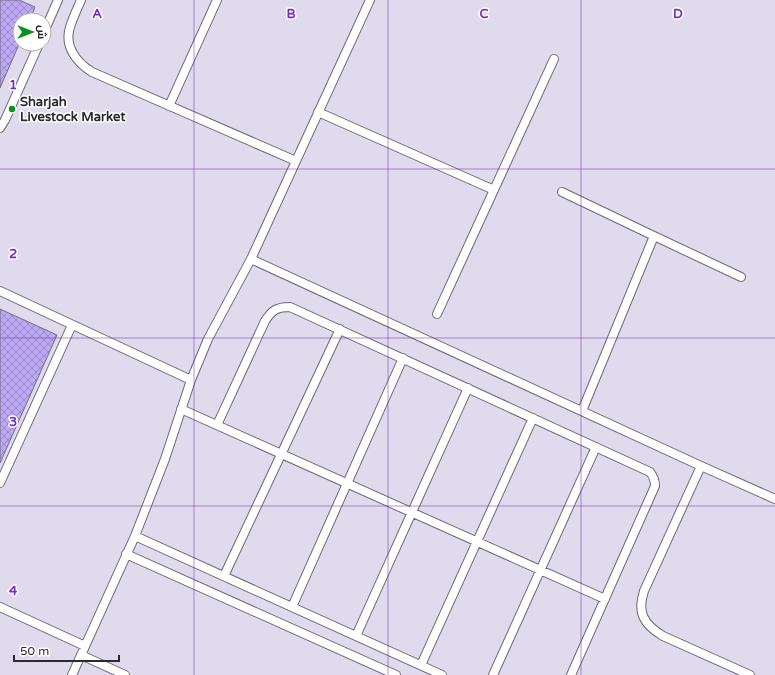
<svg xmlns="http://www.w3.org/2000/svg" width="775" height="675" font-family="'Varela Round',Cairo,sans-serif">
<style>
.building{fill:url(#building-cross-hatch);stroke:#726e7e}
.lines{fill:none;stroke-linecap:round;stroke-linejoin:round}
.lane-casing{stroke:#6b6777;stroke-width:10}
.lane{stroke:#fff;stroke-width:8}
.grid{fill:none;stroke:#7b2cbf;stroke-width:1;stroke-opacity:0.55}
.poi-dot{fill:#0a9224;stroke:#fff;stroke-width:1.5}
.labels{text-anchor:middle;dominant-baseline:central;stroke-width:3;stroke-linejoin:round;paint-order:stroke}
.poi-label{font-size:13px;font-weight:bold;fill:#2a292f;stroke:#fff;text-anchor:start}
.grid-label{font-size:13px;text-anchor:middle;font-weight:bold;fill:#7b2cbf;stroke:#fff;stroke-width:3;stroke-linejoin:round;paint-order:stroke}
</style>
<defs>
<pattern id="building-cross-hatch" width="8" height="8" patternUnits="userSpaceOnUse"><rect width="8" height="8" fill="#bda8f6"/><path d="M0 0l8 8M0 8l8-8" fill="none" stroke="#9a89c8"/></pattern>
</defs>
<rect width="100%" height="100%" fill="#dfdbed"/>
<!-- building -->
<path class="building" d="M0,0H19L35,7L30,20H20V42L0,88Z
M0,309L57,335L0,463Z"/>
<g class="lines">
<defs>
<path id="lane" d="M81,0C77,9 73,18 70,27C64,46 76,62 92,72L296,161
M44,32L58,0
M169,106L217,0
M318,112L494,190
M0,128L5,120L39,44
M562,192L654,236
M251,259L701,466L775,499
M0,291L191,380
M437,314L554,59
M181,409L605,599
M582,411L654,236L741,277
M217,425L265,321C272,310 277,307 290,307L650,472C654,477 655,480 655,486L571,675
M701,466L644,591C637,612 643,624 663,636L750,675
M0,483L72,325
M135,536L442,675
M126,554L396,675
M224,576L340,329
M0,607L85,646
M292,607L403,358
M356,636L468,388
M81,655L125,675
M421,665L533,418
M72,675L135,536L165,459L191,380L208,339L251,259L370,0
M493,675L596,447"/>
</defs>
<!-- lane casing -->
<use href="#lane" class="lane-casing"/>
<!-- lane -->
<use href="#lane" class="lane"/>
</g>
<!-- grid -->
<path class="grid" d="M194,0V675M388,0V675M581,0V675M0,169H775M0,338H775M0,506H775"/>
<!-- markers -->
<circle class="poi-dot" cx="12" cy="109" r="4"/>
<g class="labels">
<!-- poi labels -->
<g class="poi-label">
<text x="20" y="102">Sharjah<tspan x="20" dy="15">Livestock Market</tspan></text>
</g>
</g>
<g class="grid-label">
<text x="97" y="18">A</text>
<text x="291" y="18">B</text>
<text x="484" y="18">C</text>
<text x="678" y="18">D</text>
<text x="13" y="89">1</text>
<text x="13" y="258">2</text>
<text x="13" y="426">3</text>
<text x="13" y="595">4</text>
</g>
<!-- north arrow -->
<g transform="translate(32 32) rotate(90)"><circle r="19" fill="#ffffff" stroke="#aaa9ac"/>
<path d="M0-3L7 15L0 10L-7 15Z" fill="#0a9224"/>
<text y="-6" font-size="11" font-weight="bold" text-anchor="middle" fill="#2a292f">ش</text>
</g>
<!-- scale -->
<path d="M14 655v6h105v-6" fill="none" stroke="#2a292f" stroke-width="2"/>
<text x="20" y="655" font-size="12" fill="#2a292f" stroke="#ffffff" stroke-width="3" paint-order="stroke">50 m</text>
</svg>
